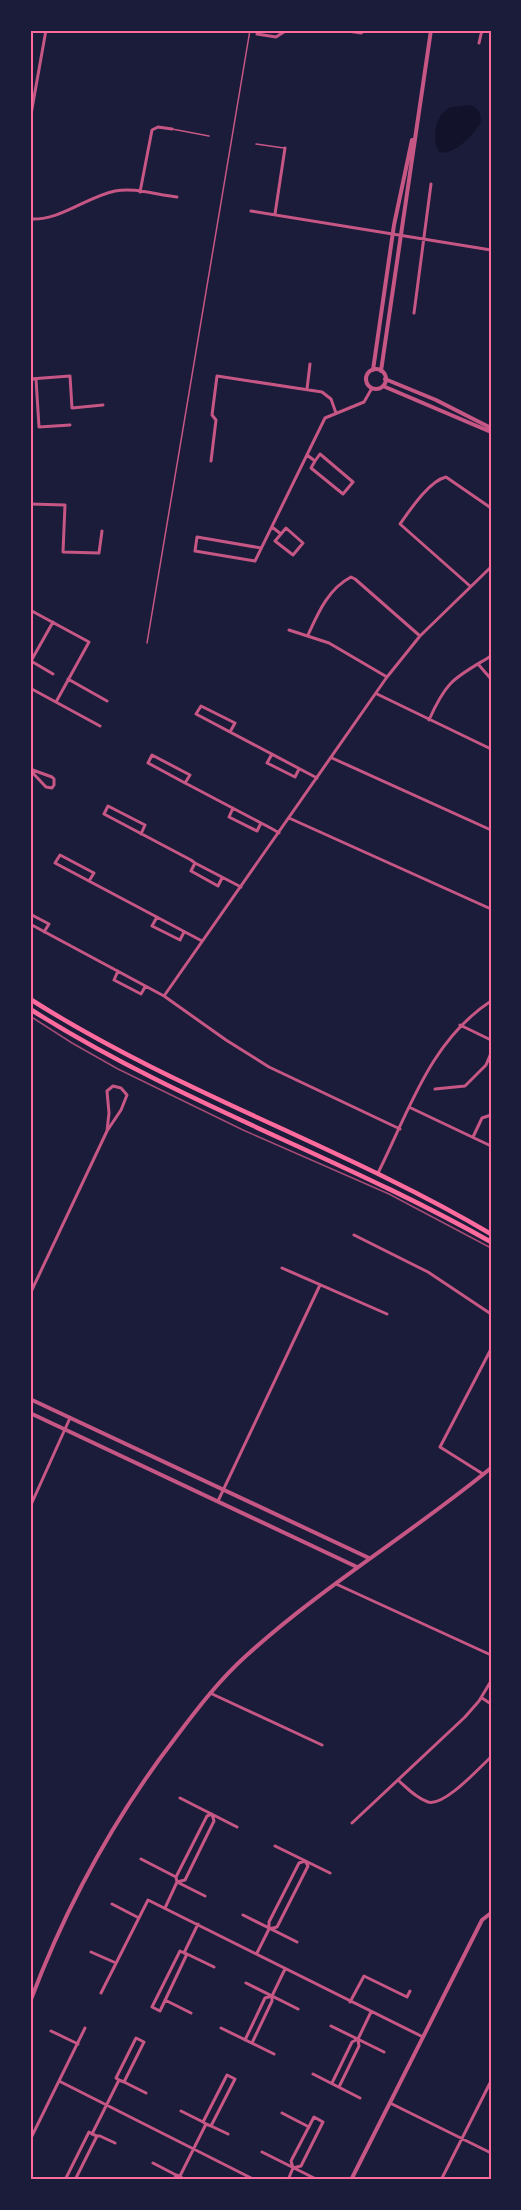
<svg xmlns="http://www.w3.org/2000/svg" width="521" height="2210" font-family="'Golos Text',sans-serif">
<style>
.water{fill:#12122b}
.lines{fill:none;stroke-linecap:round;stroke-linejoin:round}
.service{stroke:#c65784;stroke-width:1.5}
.minor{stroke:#c65784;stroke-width:3}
.tertiary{stroke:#c65784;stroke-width:4}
.primary{stroke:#ff6b9d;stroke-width:4.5}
.tram{stroke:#a44b75;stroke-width:1.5}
.neatline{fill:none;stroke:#ff6b9d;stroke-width:2}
</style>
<rect width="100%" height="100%" fill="#1b1b3a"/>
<!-- water -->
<path class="water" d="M469,105C478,107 483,115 480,124C472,136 454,156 439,152C431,140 435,115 449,108C455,106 463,106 469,105Z"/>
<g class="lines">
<!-- service -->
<path class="service" d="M172,129L209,136
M256,144L284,148
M147,643L250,30"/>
<!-- minor -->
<path class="minor" d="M342,30L361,33L366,30
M257,34L276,37L287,30
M479,43L482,30
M30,120L46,30
M140,192L152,130L158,127L172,129
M251,211L491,250
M275,214L285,148
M30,219C60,221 86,197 115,191C134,187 157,195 177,197
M414,313L431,184
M30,379L70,376L72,408L103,405
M36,379L39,427L70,425
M307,389L310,364
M307,455L315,461L311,468L343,494L353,482L320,454L315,461
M211,461L216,420L212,415L217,376L322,392L331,399L336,413
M30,504L65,505L63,552L99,553L102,531
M272,527L281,534L275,541L293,555L303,543L286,528L281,534
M261,548L197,537L195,551L255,561L325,418L364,402L372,388
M470,586L400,524C410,510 429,481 446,477L491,508
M30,610L89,642L56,702
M53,622L31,661L53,674
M289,630L329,643L387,677
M308,635C318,613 328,589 351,577L355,579L420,636
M478,664L491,679
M68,679L107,701
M30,688L100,726
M377,694L491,749
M429,720C447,679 455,678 491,656
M230,732L235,723L201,706L196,714L317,778
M272,754L267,763L295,777L299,769
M332,758L491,830
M30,769L52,777L54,779V785L52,788L46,787L30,770
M185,783L190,775L152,755L148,763L185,783L189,785L261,823C267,826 273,829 279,833
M233,808L229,817L257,831L261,823
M289,818L491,909
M141,834L145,825L108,806L104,814L191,860L195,863L241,887
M195,863L191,871L218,886L222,878
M89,881L94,873L60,855L55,863C104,889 153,915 202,941
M30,914L49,924L44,932
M157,917L152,926L180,940L184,932
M30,924L164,996L226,1040L269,1067L400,1129
M118,971L114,980L141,994L145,987
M164,996L387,677L420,636L491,567
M460,1025L491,1040
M435,1089L465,1086L486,1065L491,1053
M411,1108L491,1146
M473,1137L482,1118L491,1115
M378,1173C409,1111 430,1041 491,1001
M354,1235L428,1272L491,1314
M282,1268L387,1314
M30,1294L107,1131L121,1110L127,1095L121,1088L113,1086L107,1091L109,1113L107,1131
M483,1474L440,1447L491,1349
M218,1501L320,1285
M30,1507L70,1418
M336,1584L491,1655
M210,1693L322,1745
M482,1698L491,1704
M398,1780C407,1788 416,1798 428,1802C444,1807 479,1768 491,1757
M180,1798L237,1827
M352,1823L465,1717L479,1701L491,1681
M275,1846L330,1873
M141,1859L176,1877
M179,1883L205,1896
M112,1904L139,1918
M165,1908L177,1882L176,1877L207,1816L212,1814L214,1821L185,1880L177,1882
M243,1915L297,1942
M91,1952L116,1963
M184,1953L180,1951L152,2007L160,2011L187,1954L184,1953L198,1924
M257,1953L269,1929V1922L299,1863L305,1861L308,1866L277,1927L269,1929
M187,1954L214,1967
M246,1983L298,2009
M101,1993L148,1900L423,2037
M165,2000L191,2013
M350,2002L364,1976L407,1997L410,1991
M331,2026L384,2052
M221,2028L274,2054
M51,2031L78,2044
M245,2040L265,1998L272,1996
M252,2043L272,2001V1996L285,1969
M313,2074L360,2098
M59,2081L255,2180
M124,2082L146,2093
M332,2083L352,2042L358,2039L371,2012
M339,2087L359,2046L358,2040
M390,2103L491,2153
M181,2111L203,2122
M282,2113L309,2127
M211,2126L228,2134
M97,2136H100L115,2143
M30,2140L85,2028
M262,2152L318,2180
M153,2163L176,2175
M180,2176L184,2180
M65,2180L89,2132L92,2134L119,2080L116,2078L136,2038L144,2042L124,2082L119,2080
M75,2180L97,2136L92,2134
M174,2180L176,2175L180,2176L206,2124L203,2122L227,2075L235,2079L211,2126L206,2124
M288,2180L293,2168L291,2161L314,2117L323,2122L301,2166L293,2168
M441,2180L491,2081"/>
<!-- tertiary -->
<path class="tertiary" d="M366 379a10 10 0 1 1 20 0a10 10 0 1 1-20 0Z
M373,370L394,225L412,140
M381,371L431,30
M385,379L436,400L491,428
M383,386L491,432
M30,1399L369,1558
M30,1413L357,1567
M30,2002C66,1906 113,1819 176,1737C197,1709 220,1679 247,1655C323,1586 412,1533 491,1468
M351,2180L482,1920L491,1913"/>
<!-- primary -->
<path class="primary" d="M30,999C176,1092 342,1146 491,1234
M30,1009C176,1102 341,1157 491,1242"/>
<!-- tram -->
<path class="tram" d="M30,1016L72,1043L118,1069L243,1130L389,1194L491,1248"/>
</g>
<!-- border -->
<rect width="521" height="2210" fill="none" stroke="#1b1b3a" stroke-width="63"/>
<rect x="32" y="32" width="458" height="2146" class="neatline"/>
</svg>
